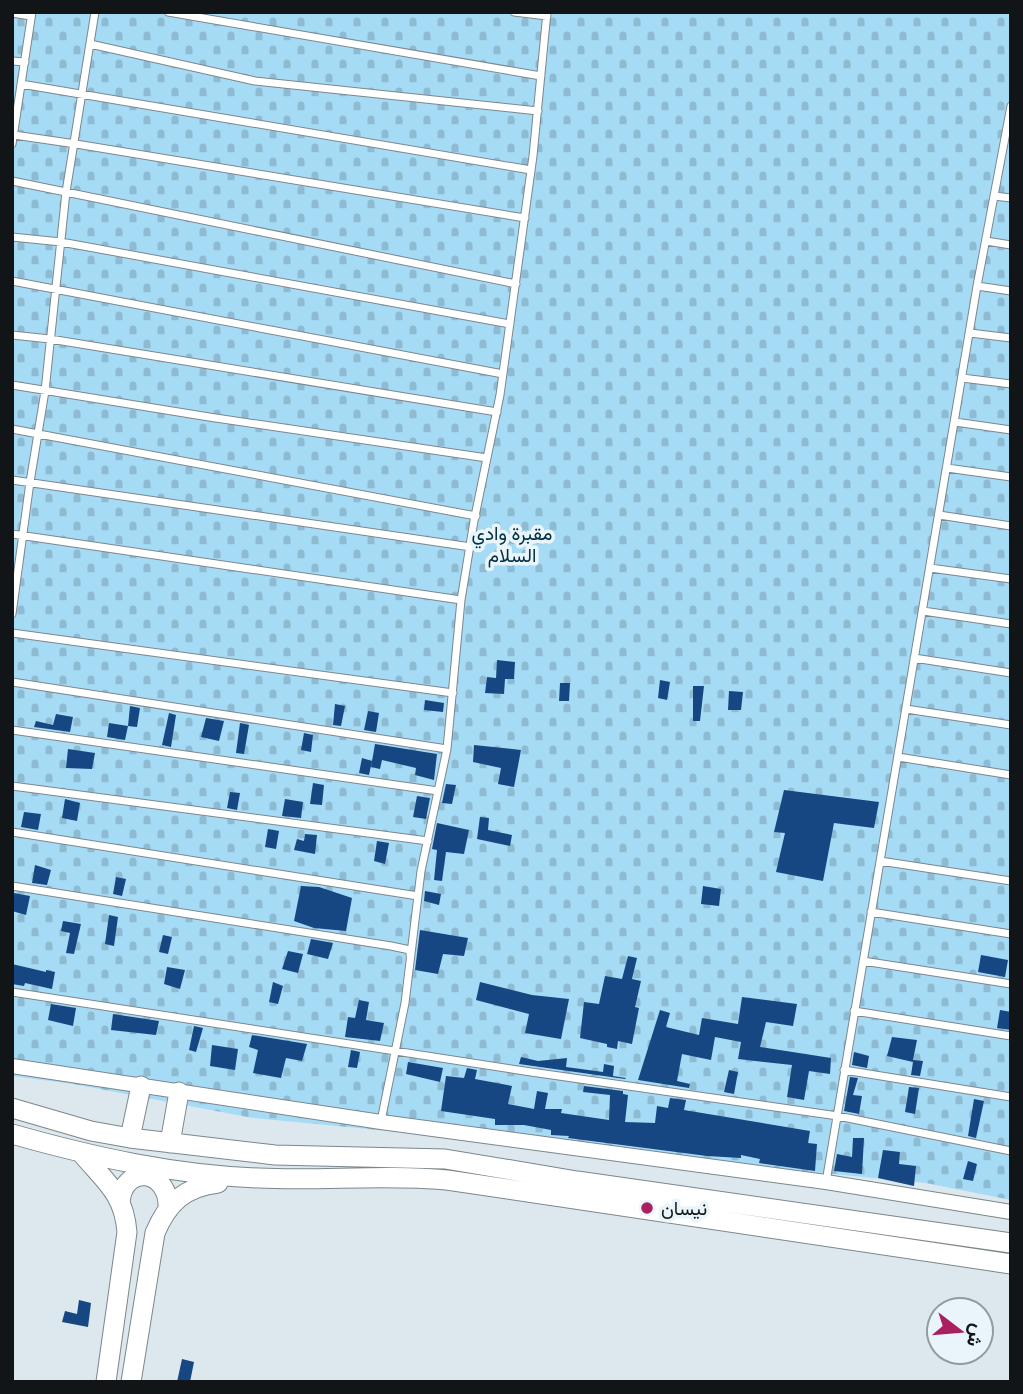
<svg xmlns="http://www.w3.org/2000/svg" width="1023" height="1394" font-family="Figtree,Vazirmatn,sans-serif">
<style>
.cemetery{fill:url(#cemetery-stones)}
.building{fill:#164783}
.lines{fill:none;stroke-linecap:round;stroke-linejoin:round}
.lane-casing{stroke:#7c878c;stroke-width:9}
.street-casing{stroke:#7c878c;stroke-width:16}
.secondary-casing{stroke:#7c878c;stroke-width:21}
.lane{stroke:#fff;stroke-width:7}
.street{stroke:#fff;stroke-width:14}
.secondary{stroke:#fff;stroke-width:19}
.poi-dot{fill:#aa1f60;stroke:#e9f5fb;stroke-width:2.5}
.labels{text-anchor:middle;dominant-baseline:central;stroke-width:7;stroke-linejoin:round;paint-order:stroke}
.park-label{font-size:19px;fill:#002f41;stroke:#e9f5fb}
.poi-label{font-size:19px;fill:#111517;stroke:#e9f5fb;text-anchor:start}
</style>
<defs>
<pattern id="cemetery-stones" width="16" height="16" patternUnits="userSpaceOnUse" patternTransform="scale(1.75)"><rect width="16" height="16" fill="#a6dbf6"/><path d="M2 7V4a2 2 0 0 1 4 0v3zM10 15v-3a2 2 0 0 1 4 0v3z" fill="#8ebbd2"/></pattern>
</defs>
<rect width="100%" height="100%" fill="#dce8ee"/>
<!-- cemetery -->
<path class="cemetery" d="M12,12H1011V1200L926,1183L253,1118L73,1084L12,1076Z"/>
<!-- building -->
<path class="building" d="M497,660L515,662L514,679H505L504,694L485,693L487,677L496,678Z
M660,680L670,682L667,700L658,698Z
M560,683H570L569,701H559Z
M693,686H704L700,721H693Z
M729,691L743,692L741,710H728Z
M425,700L444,703L443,712L424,710Z
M335,704L345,706L341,726L333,725Z
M130,706L140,708L137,727L128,726Z
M368,711L379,713L376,732L364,730Z
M169,713L176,715L171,747L162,745Z
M56,714L73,717L70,732L34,727L36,721L53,725Z
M206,718L224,721L219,741L201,737Z
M109,723L128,726L125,740L107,737Z
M240,723L249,725L244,754L236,753Z
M304,733L313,735L311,752L301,750Z
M375,744L437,754L434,780L415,775L416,768L382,760L380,769L371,767Z
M474,745L521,750L514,787L498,784L501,768L473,762Z
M68,749L95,753L92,769L66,768Z
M362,758L372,761L369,775L359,773Z
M313,783L324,785L322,805L310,804Z
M446,784L456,785L452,804L442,803Z
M784,790L879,802L874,828L834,823L823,881L776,872L785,833L774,832Z
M230,792L240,793L237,810L227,808Z
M417,796L430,798L426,819L413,817Z
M65,799L80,803L77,821L62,818Z
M285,799L303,802L301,818L282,816Z
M24,812L41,814L38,830L21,827Z
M480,817L489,818L488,830L512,835L510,846L477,839Z
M437,823L469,830L464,854L446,852L442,881L434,880L437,850L432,849Z
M268,829L279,831L276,849L265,847Z
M305,834L317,835L315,854L294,850L297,839L304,841Z
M377,841L389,843L385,864L374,861Z
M35,865L51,870L47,885L32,883Z
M116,877L126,879L122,896L113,894Z
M301,886L319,887L352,898L346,931L314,928L294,921Z
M703,886L721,889L719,906L701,904Z
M425,891L441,894L439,905L424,901Z
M14,893L30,896L26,915L12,911Z
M109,915L118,917L114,946L105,944Z
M63,921L81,924L74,954L66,953L70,933L61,931Z
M420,930L468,938L464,956L443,954L438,974L415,970Z
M163,935L172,937L168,954L159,952Z
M311,939L333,943L328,959L307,954Z
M288,951L303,954L298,973L282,969Z
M981,955L1008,960L1005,977L978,972Z
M628,956L637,958L632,979L641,981L635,1007L639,1008L632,1044L618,1041L617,1049L607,1047V1044L580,1038L584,1002L599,1004L605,976L622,979Z
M12,964L46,972V970L55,972L52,989L25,983L24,986L12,984Z
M167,967L185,970L180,989L164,984Z
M273,982L283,986L278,1004L269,1002Z
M480,982L532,995L569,999L561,1039L525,1033L529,1014L476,1000Z
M742,997L797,1004L793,1026L766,1022L760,1047L831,1058L830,1074L809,1071L804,1100L787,1097L792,1065L738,1059L741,1042L715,1037L711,1060L682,1054L677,1081L690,1084L689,1088L638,1080L660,1010L670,1013L666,1027L699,1035L702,1018L738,1024Z
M359,1000L369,1002L366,1020L384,1023L380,1041L345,1037L348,1017L355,1018Z
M51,1004L76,1008L73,1026L48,1020Z
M1000,1010L1011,1012V1030L997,1028Z
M113,1014L159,1021L156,1035L111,1030Z
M194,1026L203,1028L196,1052L189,1050Z
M252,1035L307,1044L302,1061L286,1058L281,1078L253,1073L258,1050L249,1047Z
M892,1037L917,1040L913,1060L923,1061L920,1076L911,1075L913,1062L887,1056Z
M212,1045L238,1049L235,1070L210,1066Z
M351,1050L360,1052L357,1068L348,1067Z
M854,1052L869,1056L867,1068L852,1065Z
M521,1057L538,1061L567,1058L566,1067L603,1072L604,1064L614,1066L613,1076L626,1078L625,1079L519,1064Z
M408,1062L443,1068L440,1082L406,1074Z
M467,1068L477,1070L475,1079L512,1086L508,1104L534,1109L537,1091L548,1093L545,1109H562L561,1113L609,1120L610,1095L583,1092L584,1086L623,1091V1094L628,1095L625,1122L655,1123L657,1106L668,1108L670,1098L686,1100L684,1110L810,1131L808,1143L817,1144L815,1171L759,1163L760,1159L741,1155V1158L707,1156L568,1138L569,1136L551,1135V1130L524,1125H495V1119L441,1111L446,1076L464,1078Z
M729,1070L738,1072L734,1094L724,1092Z
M850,1077L858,1078L853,1095L862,1096L859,1114L844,1111Z
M909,1087L919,1088L915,1114L905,1112Z
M974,1099L984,1101L976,1138L968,1136Z
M853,1138H864L862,1174L834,1171L837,1154L852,1157Z
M883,1150L900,1152L899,1164L916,1166L914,1186L878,1178Z
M968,1161L977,1164L973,1181L963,1179Z
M79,1300L91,1303L88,1327L62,1322L65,1311L77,1314Z
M182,1359L194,1362L190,1382H177Z"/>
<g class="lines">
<defs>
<path id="lane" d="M168,12L541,76
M514,12L547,16
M12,13L31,16
M90,44L255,81L538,111
M12,61L25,62
M21,84L531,170
M14,135L76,144L525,218
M12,144L32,12
M12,181L516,284
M994,196L1011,198
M12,237L61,242L510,324
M986,241L1011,245
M12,281L503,374
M977,286L1011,291
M970,333L1011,338
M12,335L50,339L497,412
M962,378L1011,384
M12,385L209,417L487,458
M955,422L1011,430
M12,429L476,516
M947,468L1011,477
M12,480L471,547
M939,515L1011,526
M12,534L461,600
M930,568L1011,579
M923,611L1011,624
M12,614L30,482L45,391L66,192L95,12
M12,633L453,693
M914,658L1011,673
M12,682L447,749
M906,709L1011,725
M12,730L438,791
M898,757L1011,775
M12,786L428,841
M12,832L418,896
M880,861L1011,881
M12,886L391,946L410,950V955
M871,912L1011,934
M863,961L1011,984
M12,992L531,1072L838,1116L1011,1151
M854,1011L1011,1036
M844,1070L1011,1097
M381,1121L405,1003L421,871L447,749L461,600L474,521L500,395L533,156L547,12
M826,1182L977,286L1011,106"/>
<path id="street" d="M12,1066L381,1122L826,1182L1011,1212"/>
<path id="secondary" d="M12,1108L91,1131L130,1138L275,1155L445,1159L577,1181L1011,1243
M12,1134C93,1157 175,1175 259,1178C322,1181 384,1174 447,1180L1011,1264
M130,1138L141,1086
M170,1143L179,1092
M83,1155C106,1182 124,1194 127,1232L106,1382
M120,1202C124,1162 171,1170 168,1210
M131,1382L155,1233C168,1202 185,1187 218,1183"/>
</defs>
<!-- lane casing -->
<use href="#lane" class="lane-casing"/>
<!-- street casing -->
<use href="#street" class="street-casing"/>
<!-- secondary casing -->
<use href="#secondary" class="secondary-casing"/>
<!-- lane -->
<use href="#lane" class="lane"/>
<!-- street -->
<use href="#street" class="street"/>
<!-- secondary -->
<use href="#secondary" class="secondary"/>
</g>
<!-- markers -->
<circle class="poi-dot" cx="647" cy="1208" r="7"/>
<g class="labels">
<!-- park labels -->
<g class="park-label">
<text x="512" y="533">مقبرة وادي<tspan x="512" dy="22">السلام</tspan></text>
</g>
<!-- poi labels -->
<g class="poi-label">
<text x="661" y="1208">نيسان</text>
</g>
</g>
<!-- border -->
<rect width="1023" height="1394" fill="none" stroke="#111517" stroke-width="28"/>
<!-- north arrow -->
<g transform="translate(960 1331) rotate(106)"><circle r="33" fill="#e9f5fb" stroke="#939ba0" stroke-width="2"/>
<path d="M0-5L12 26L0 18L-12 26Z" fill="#aa1f60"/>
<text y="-10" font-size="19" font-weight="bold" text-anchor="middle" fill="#111517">ش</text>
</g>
</svg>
